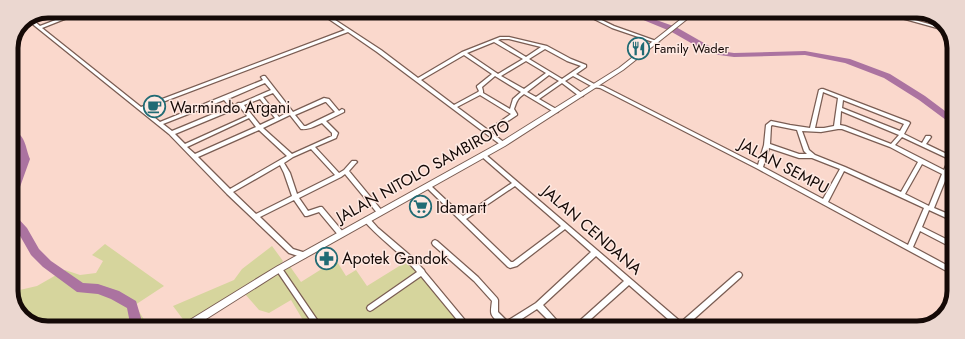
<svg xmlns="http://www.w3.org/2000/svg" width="965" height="339" font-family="Jost,sans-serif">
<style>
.green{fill:#d6d59d}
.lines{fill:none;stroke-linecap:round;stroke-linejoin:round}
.river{fill:#ab73a0;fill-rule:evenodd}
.minor-casing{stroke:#7a5d53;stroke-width:2.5}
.tertiary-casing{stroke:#7a5d53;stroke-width:2}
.minor{fill:#fff;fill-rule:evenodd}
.tertiary{fill:#fff;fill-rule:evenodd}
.labels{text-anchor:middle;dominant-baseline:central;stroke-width:3;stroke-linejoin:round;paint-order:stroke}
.far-poi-label{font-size:13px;fill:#150a07;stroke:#fee9e2;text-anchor:start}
.poi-label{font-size:16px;fill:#150a07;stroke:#fee9e2;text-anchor:start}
.street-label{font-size:16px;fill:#150a07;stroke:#fee9e2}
.rim{fill:none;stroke:#150a07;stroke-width:5}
</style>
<rect width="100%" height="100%" fill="#fad8cc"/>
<!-- green -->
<path class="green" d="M105,244L164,286L135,305L148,326H37L19,314L11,292L37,286L65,270L80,275L96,273L103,261L92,255Z
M272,246L283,261L278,268L188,326L173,306L234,280L242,269Z
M336,260L346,276L356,270L367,286L409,260L467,327H307L291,300L269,313L259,310L245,294L276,275L289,265L301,282Z"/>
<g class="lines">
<!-- river -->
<path class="river" d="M624,12H634L676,27L711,47L720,51L734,53L805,51L850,59L890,74L925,96L953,117V124L950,123L919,100L884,78L845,63L805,55L734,57L719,55L705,51L670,31Z
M11,130C26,134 25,147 30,159L16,198L15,201L11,202V183L20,159L16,150V143L11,137Z
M11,214L15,215L27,228L39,249L51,261L83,283L98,284L119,291L136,301L141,318L140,326H128L129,318L127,308L111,299L98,294L77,292L43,267L31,255L19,234L11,227Z"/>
<defs>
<path id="minor" d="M79,11H85L42,28L141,107L345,30L320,13L319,12H323L381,50L418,78L462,52L500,37H509L547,46L571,59L586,65V67L576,74L596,85L603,86L758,165L764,145L766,125L771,121L790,125L810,128L819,90L821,89H823L909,122L910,123L904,134L922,143L926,136H930L931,137L926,144L951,156L953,155V162L948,172L953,175V179L947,176L934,208L953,216V221L929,210L922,227L948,240H953L952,245L945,244L920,231L913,247L952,268V274L758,169L600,88L593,87L573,76L565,81L583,94V96H579L562,83L539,99L558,110V112H554L524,94C517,99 517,101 514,109L517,114V115L491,132L506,144L505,145H501L377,52L348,32L144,109L160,122L263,80L261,77L263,76H265L293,112L324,98L329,99L339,111L342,109L344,110V112L326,121L338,133L336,138L315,147L339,173L344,170L352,161H356L357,162L356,163L349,171L383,212L382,214H378L345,174L341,177L299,198L308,211L320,207H322L343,232L344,234L343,236H339L319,212L307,216H305L294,200L260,217L293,249L306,253L307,255L306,257L304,258L289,253L227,194L169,134L30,22L20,26L21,23L31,18L33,19L34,21L40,26ZM501,39H509L541,47L526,57L498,40ZM494,42L523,59L498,74L467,53ZM545,49L567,61L581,66L562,79L529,59ZM464,55L492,74L477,86V87L479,91L478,92L454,105L421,80ZM526,61L546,73L524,89L501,76ZM549,75L559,81L536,97L527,92ZM495,76L521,92L513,99L510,109L483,93V91L482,87ZM265,83L271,90L241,103H238L234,106L228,99ZM823,92L838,98L834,126L824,128H815ZM273,93L288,112L279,117L263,97ZM480,95L511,114L488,130L457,107ZM260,99L275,118L260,125L244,105ZM224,100L230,107L172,131L163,124ZM843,100L904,124L900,131L842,108ZM325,102H326L335,112L306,126H304L295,115ZM240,107L247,116L185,144L175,134ZM841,111L899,135L891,144L845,126L840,125ZM290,115L301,129C309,130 315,126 322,123L332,133V136L292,154L263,128ZM249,118L256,127L195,154L187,147ZM772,125L797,130L804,151L807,154H799L770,144L771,126ZM838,129H842L890,147L918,162L901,192L845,167L815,155L809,150L802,131L821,132ZM259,130L287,156L230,189L198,157ZM902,137L949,159L944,170L895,145ZM769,148L799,158H812L840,169L823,199L763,167ZM311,149L335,175L297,194L290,173L284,163L293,157ZM922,164L942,174L929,206L905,194ZM280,165L284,173L292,196L256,214L233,192ZM844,171L924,208L908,245L828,202Z
M580,12H585L614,26L659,42L657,43H656L612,28Z
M883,13H889L947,29L948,31Z
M18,32L21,34V36H19L16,34Z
M483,153L485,154L681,322L737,273L739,272L741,273L742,275L741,277L685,327H677L629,285L582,327H574L575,325L624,281L596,256L543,305L561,325L562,327H555L537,309L511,326V327H500L501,325C490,314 490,316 492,301L474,281L433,245L432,243L433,241L435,240L437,241L478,277L497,298L498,300V312L507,321L536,303L591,252L565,229L517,266L510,268L508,267L425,186L426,185H430L463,216L512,183L481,156L480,155L481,154ZM515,186L561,226L513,262H511L466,219Z
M365,218H369L378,228L412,257L423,269L424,270L425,272L469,325L471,327H463L421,276L372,310L370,311L368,310L367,308L368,306L417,272C401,253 381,240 365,222L364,220Z
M279,266L281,267L322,327H315L277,271L276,269L277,267Z"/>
<path id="tertiary" d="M690,12H696L623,70L505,146L282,271L195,326H184L185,323L276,267L501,142L619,68Z"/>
</defs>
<!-- minor casing -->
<use href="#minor" class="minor-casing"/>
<!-- tertiary casing -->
<use href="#tertiary" class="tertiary-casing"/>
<!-- minor -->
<use href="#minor" class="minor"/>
<!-- tertiary -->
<use href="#tertiary" class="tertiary"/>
</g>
<!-- icons -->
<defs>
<symbol id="restaurant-ring" viewBox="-11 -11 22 22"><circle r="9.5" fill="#fee9e2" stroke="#216b74" stroke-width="1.5"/><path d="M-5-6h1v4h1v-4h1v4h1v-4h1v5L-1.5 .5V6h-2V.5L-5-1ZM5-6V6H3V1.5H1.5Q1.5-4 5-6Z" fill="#216b74"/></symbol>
<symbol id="cafe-ring" viewBox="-11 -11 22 22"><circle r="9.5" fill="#fee9e2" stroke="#216b74" stroke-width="1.5"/><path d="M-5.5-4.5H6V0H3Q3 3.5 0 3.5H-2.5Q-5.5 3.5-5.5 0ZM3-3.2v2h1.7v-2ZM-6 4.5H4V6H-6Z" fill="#216b74"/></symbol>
<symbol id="supermarket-ring" viewBox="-11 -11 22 22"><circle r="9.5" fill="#fee9e2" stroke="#216b74" stroke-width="1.5"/><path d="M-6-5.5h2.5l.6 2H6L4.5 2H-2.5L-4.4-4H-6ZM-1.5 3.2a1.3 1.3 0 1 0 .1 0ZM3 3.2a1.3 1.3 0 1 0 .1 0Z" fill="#216b74"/></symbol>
<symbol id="pharmacy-ring" viewBox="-11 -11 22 22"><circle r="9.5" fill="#fee9e2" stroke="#216b74" stroke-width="1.5"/><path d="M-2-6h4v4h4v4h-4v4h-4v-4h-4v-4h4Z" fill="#216b74"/></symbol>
</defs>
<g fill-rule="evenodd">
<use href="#restaurant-ring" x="626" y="36" width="25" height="25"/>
<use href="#cafe-ring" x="142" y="94" width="25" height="25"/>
<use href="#supermarket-ring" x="408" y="194" width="25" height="25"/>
<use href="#pharmacy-ring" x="314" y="246" width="25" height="25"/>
</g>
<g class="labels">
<!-- far-poi labels -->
<g class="far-poi-label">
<text x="654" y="48">Family Wader</text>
</g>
<!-- poi labels -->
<g class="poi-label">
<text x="170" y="107">Warmindo Argani</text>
<text x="436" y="207">Idamart</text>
<text x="342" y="258">Apotek Gandok</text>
</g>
<!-- street labels -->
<g class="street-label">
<text transform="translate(784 166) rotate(28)">JALAN SEMPU</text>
<text transform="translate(423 171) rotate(-29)">JALAN NITOLO SAMBIROTO</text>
<text transform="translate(592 230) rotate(41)">JALAN CENDANA</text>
</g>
</g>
<!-- crop -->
<path d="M0 0H965V339H0ZM48 18H917A30 30 0 0 1 947 48V291A30 30 0 0 1 917 321H48A30 30 0 0 1 18 291V48A30 30 0 0 1 48 18Z" fill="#ebd7d0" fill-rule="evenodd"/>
<path class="rim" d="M48 18H917A30 30 0 0 1 947 48V291A30 30 0 0 1 917 321H48A30 30 0 0 1 18 291V48A30 30 0 0 1 48 18Z"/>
</svg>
